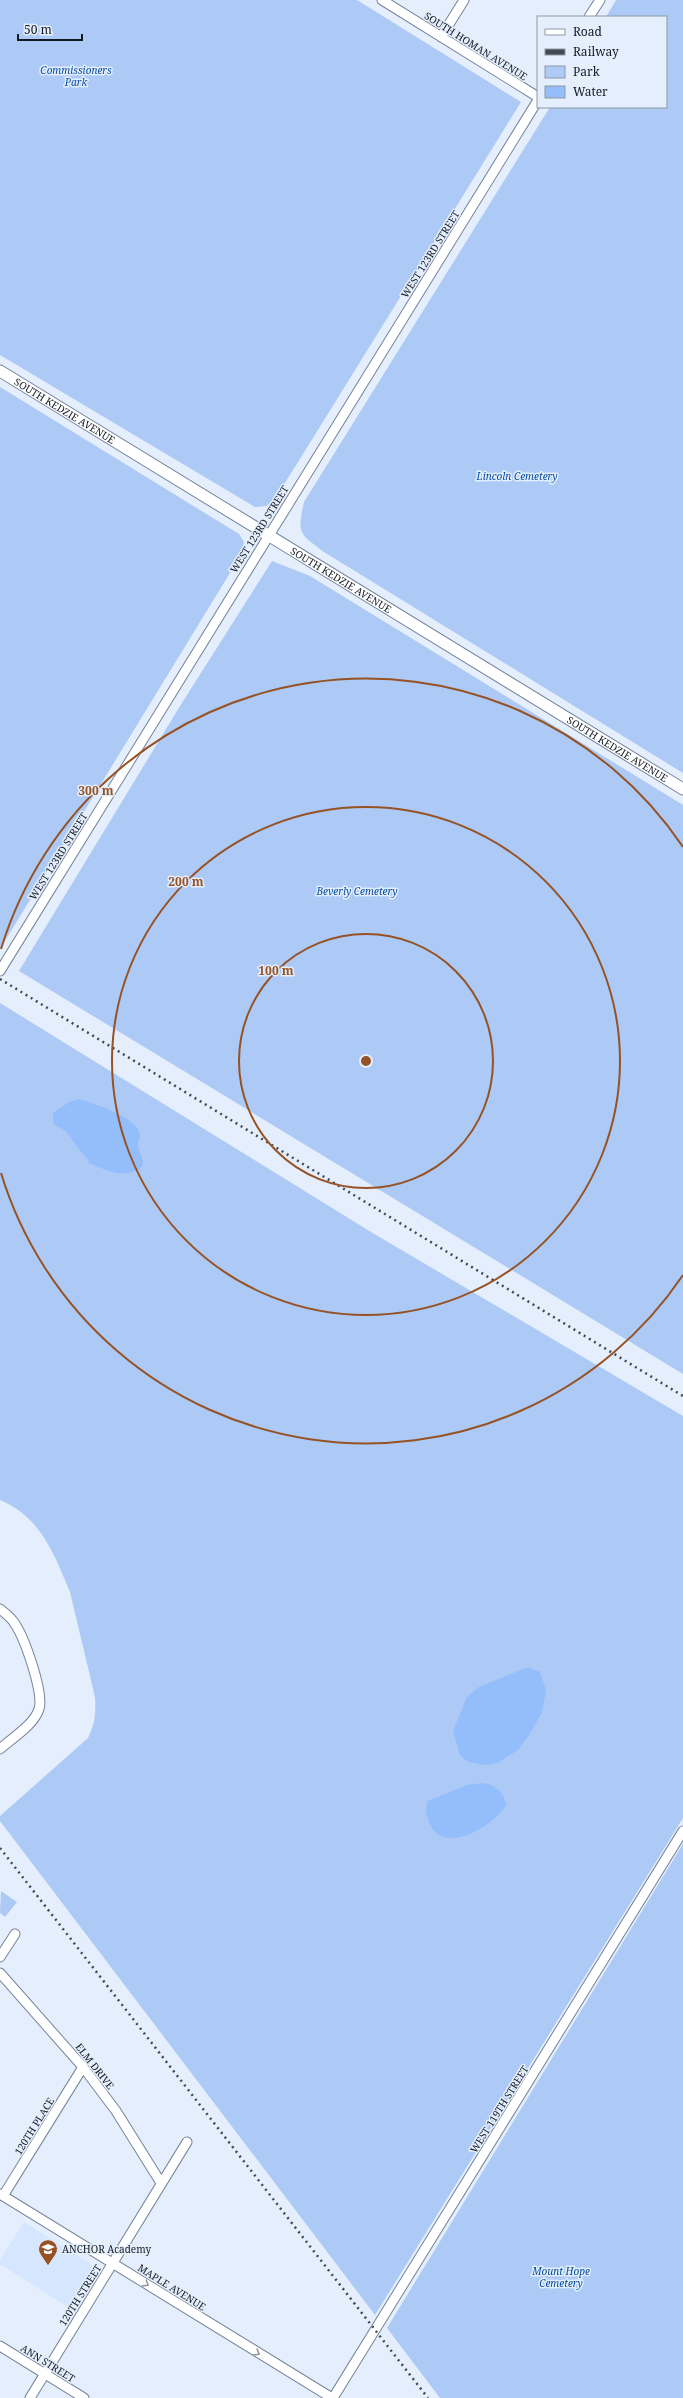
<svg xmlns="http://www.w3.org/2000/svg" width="683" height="2398" font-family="'Noto Serif',serif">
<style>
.built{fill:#d5e6fe}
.green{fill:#accaf5}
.water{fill:#93bdfb}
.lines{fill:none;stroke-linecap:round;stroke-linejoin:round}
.minor-casing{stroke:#76849a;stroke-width:11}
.major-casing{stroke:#76849a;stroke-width:13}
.minor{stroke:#fff;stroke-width:9}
.major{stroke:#fff;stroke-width:11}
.rail{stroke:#434a53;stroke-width:2.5;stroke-dasharray:2 4;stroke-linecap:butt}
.oneway{stroke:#95989b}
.ring{fill:none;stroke:#965224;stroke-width:2}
.labels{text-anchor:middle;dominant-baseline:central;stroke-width:3;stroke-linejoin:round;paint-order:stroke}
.street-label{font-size:10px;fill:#131921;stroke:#e4eefc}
.park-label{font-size:10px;font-style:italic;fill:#034ca3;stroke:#e4eefc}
.poi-label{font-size:10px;fill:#131921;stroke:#e4eefc;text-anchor:start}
.centre{fill:#965224;stroke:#e4eefc;stroke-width:2}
.ring-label{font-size:12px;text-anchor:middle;font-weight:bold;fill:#965224;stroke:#e4eefc;stroke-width:3;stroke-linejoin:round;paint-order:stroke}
</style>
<rect width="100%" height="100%" fill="#e4eefc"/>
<!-- built -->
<path class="built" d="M24,2222L97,2268L71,2309L0,2264V2260Z"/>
<!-- green -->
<path class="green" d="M0,0H357L521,102L308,446L273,502L266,506L255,507L0,355Z
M616,0H683V773L324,552C299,533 297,534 304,502L550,107H666V17H606Z
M0,387L239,534L244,542L241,555L0,949Z
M272,561L310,576L683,805V1374L19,971L180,706Z
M0,1003L371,1232L683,1416V1818L375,2315L0,1821V1816L88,1738C95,1724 96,1713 95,1697L70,1592C54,1554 41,1517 0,1500Z
M683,1844V2398H440L387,2328Z
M1,1891L17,1902L5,1917L0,1913Z"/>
<!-- water -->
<path class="water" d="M79,1099C93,1103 135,1117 139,1132C141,1137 138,1140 138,1144C138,1153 146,1160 141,1168C121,1180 106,1169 88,1163L89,1161C82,1153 71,1139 66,1131L53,1124V1113L69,1102Z
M528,1667L540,1672L546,1690L542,1712L529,1735L518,1750L497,1763L486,1765L468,1762L460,1755L453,1731L467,1697L479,1687Z
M483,1783C496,1785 504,1792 506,1805C493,1827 442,1857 429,1822C426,1814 425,1809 428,1801L467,1785Z"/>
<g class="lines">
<defs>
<path id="minor" d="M382,0L538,97
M589,17L600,0
M441,37L464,0
M0,971L538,100
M0,1609C5,1613 12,1618 15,1624C25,1639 44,1693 39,1709C34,1725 12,1738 0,1749
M0,1957L15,1934
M0,1973L83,2067L116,2111L161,2183
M0,2194L332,2398
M3,2196L83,2067
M0,2346L84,2398
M30,2398L187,2142
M333,2398L683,1831"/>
<g id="major">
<path id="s1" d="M0,371L683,789"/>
</g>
</defs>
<!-- minor casing -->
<use href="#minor" class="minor-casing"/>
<!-- major casing -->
<use href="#major" class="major-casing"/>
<!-- minor -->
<use href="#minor" class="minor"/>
<!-- major -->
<use href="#major" class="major"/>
<!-- rail -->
<path class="rail" d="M0,979L683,1396
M0,1848L428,2398"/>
</g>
<!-- one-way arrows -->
<defs><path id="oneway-chevron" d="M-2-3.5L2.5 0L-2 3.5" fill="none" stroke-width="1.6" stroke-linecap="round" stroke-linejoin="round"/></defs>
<g class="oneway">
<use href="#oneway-chevron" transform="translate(146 2284) rotate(32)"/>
<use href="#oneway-chevron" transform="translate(257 2353) rotate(31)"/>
</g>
<!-- distance rings -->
<g class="ring">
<circle cx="366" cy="1061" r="127"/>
<circle cx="366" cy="1061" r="254"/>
<path d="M683 1275A382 382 0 0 1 1 1173M1 949A382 382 0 0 1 683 847"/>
</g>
<!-- icons -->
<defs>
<symbol id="school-pin" viewBox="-11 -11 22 30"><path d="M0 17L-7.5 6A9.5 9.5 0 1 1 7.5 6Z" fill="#965224" stroke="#e4eefc"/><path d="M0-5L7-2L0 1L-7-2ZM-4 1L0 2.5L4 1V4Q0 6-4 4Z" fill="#fff"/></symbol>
</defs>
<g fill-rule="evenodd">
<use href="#school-pin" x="37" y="2238" width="22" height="30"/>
</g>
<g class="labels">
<!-- street labels -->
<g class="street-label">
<text transform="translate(476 46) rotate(32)">SOUTH HOMAN AVENUE</text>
<text transform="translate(430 254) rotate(-58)">WEST 123RD STREET</text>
<text stroke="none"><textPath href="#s1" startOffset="76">SOUTH KEDZIE AVENUE</textPath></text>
<text transform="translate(259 529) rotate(-58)">WEST 123RD STREET</text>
<text stroke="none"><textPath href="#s1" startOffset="400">SOUTH KEDZIE AVENUE</textPath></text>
<text stroke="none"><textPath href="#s1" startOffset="724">SOUTH KEDZIE AVENUE</textPath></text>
<text transform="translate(58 856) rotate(-58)">WEST 123RD STREET</text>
<text transform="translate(95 2066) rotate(52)">ELM DRIVE</text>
<text transform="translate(499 2109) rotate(-58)">WEST 119TH STREET</text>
<text transform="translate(34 2126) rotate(-58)">120TH PLACE</text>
<text transform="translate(172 2287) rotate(32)">MAPLE AVENUE</text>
<text transform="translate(80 2295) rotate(-58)">120TH STREET</text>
<text transform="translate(48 2363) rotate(32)">ANN STREET</text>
</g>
<!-- park labels -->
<g class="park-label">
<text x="76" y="70">Commissioners<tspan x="76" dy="12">Park</tspan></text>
<text x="517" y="476">Lincoln Cemetery</text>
<text x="357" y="891">Beverly Cemetery</text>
<text x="561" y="2271">Mount Hope<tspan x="561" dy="12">Cemetery</tspan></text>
</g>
<!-- poi labels -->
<g class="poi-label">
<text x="62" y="2249">ANCHOR Academy</text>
</g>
</g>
<circle cx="366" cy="1061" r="6" class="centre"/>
<g class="ring-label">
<text x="96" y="795">300 m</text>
<text x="186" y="886">200 m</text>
<text x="276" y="975">100 m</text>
</g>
<!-- legend -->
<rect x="537" y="16" width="130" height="92" fill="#e4eefc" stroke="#9099a4"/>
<rect x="545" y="29" width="20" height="6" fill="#ffffff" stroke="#9099a4"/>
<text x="573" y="36" font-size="12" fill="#131921">Road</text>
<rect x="545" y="49" width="20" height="6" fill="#434a53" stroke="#9099a4"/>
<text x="573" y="56" font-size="12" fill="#131921">Railway</text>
<rect x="545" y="66" width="20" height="12" fill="#accaf5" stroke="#9099a4"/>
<text x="573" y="76" font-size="12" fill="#131921">Park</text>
<rect x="545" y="86" width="20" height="12" fill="#93bdfb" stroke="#9099a4"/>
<text x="573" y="96" font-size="12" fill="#131921">Water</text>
<!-- scale -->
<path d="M18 34v6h64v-6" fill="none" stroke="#131921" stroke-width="2"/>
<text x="24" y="34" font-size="12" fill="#131921" stroke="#e4eefc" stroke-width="3" paint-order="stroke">50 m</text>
</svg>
